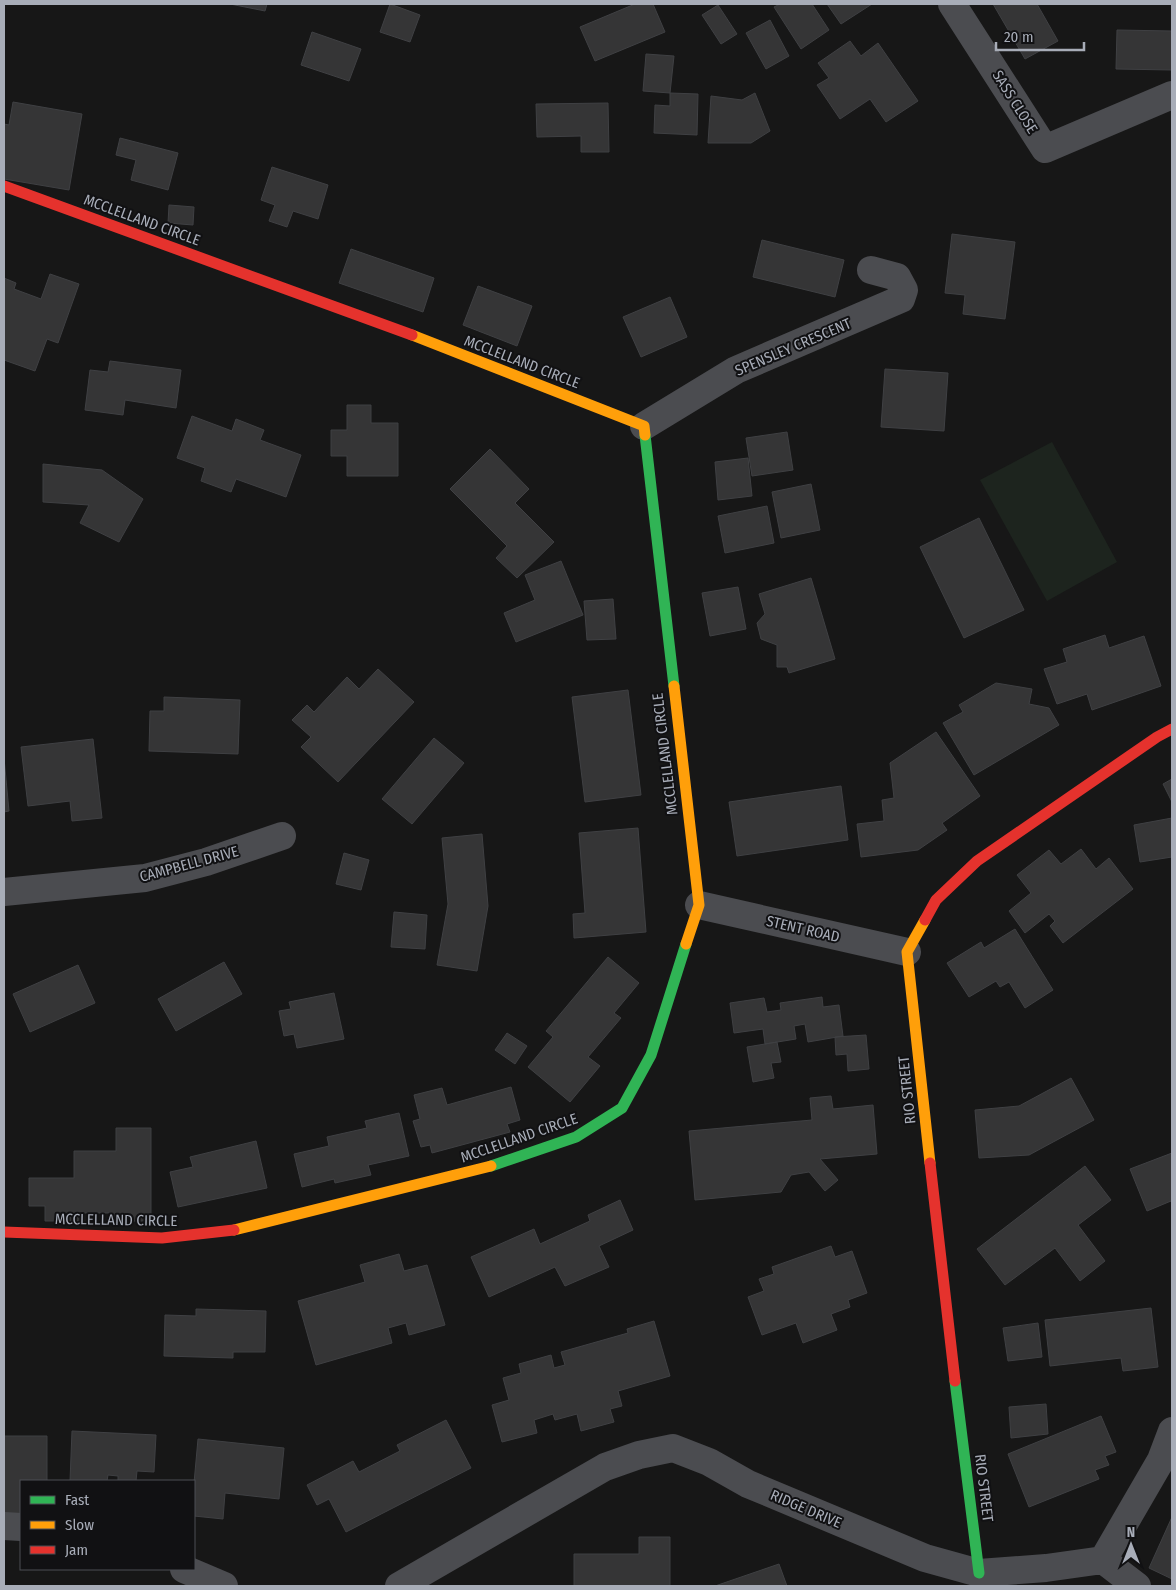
<svg xmlns="http://www.w3.org/2000/svg" width="1176" height="1590" font-family="'Fira Sans Condensed',sans-serif">
<style>
.green{fill:#1d241e}
.building{fill:#353536;stroke:#3f4043}
.lines{fill:none;stroke-linecap:round;stroke-linejoin:round}
.street{stroke:#4b4c50;stroke-width:28}
.fast{stroke:#30b455;stroke-width:11}
.slow{stroke:#ff9f0a;stroke-width:11}
.jam{stroke:#e5322d;stroke-width:11}
.labels{text-anchor:middle;dominant-baseline:central;stroke-width:4;stroke-linejoin:round;paint-order:stroke}
.street-label{font-size:15px;fill:#a8adb8;stroke:#111113}
</style>
<rect width="100%" height="100%" fill="#171717"/>
<!-- green -->
<path class="green" d="M1052,442L1117,562L1047,601L980,480Z"/>
<!-- building -->
<path class="building" d="M230,4H267L265,11Z
M390,4L420,15L410,42L380,32Z
M635,4H653L665,32L595,61L580,27Z
M780,4H812L829,30L801,49L774,7Z
M827,4H872L841,24Z
M993,4H1037L1058,41L1025,59Z
M718,5L737,34L721,44L702,15Z
M770,20L789,56L766,69L746,33Z
M1117,30L1172,31V70L1116,69Z
M312,32L361,49L349,81L301,65Z
M850,41L861,56L878,43L918,101L886,122L870,99L840,119L817,85L829,78L818,63Z
M646,54L674,56L670,93L643,91Z
M670,93L698,94L697,135L654,133L655,105L670,106Z
M755,93L770,131L751,143H708L711,96L742,100Z
M13,102L82,114L69,190L4,179V124L9,125Z
M608,103L609,152H581V136L537,137L536,104Z
M120,138L178,153L168,190L131,180L136,160L116,155Z
M272,167L328,185L318,219L293,211L287,227L269,221L275,205L261,200Z
M169,205L194,207L193,225L168,223Z
M952,234L1015,242L1005,319L963,314L965,295L945,293Z
M762,240L844,260L835,297L753,277Z
M351,249L434,278L423,312L339,283Z
M50,274L79,284L58,343L47,339L35,371L4,360V278L16,283L14,289L41,299Z
M478,286L532,306L517,346L463,325Z
M670,297L687,337L641,357L623,317Z
M110,361L181,370L176,408L125,400L123,415L85,410L90,370L108,372Z
M885,369L948,373L944,431L881,427Z
M347,405H371V423H398V476H347V456H331V430H347Z
M192,416L232,431L236,419L264,430L260,440L301,455L286,497L236,479L231,492L201,481L205,468L177,458Z
M787,432L793,470L752,476L746,438Z
M490,449L529,489L515,503L554,542L517,578L496,558L507,546L450,489Z
M748,458L752,496L718,500L715,462Z
M43,464L102,470L143,499L119,542L80,523L89,505L43,502Z
M811,484L820,530L781,538L772,492Z
M767,506L774,543L725,553L718,516Z
M979,518L1024,610L964,638L920,547Z
M561,561L583,615L516,642L504,613L535,600L525,575Z
M811,578L835,659L789,673L787,667H777V645L761,639L757,623L765,614L759,594Z
M738,587L746,629L710,636L702,593Z
M613,599L616,639L587,640L584,601Z
M1105,635L1109,648L1144,636L1161,686L1092,710L1087,694L1057,704L1044,669L1067,662L1063,649Z
M378,669L414,702L338,782L301,747L311,737L292,720L307,705L314,712L347,677L359,689Z
M996,683L1032,689L1029,704L1049,708L1059,725L974,775L943,723L963,712L959,705Z
M628,690L641,795L585,802L572,697Z
M164,697L240,700L238,754L149,751L150,711H164Z
M936,732L980,796L942,823L947,830L918,850L861,857L857,824L884,821L882,800L894,798L890,763Z
M434,738L464,763L412,824L382,799Z
M93,739L102,818L72,821L70,801L28,806L21,747Z
M4,758L9,811L4,812Z
M1172,779V802L1163,784Z
M841,786L848,840L737,856L729,802Z
M1172,818V857L1140,862L1134,825Z
M638,828L646,932L574,938L573,914L585,913L579,833Z
M482,834L488,906L477,971L437,965L448,904L442,838Z
M1081,849L1096,869L1109,858L1133,889L1063,943L1050,926L1055,921L1049,914L1025,933L1009,911L1031,893L1017,875L1049,850L1061,864Z
M344,853L369,860L361,890L336,884Z
M394,912L427,915L425,949L391,947Z
M1015,929L1053,990L1025,1008L1009,982L1000,987L996,981L969,997L947,963L981,942L984,948Z
M608,957L639,983L614,1013L621,1018L588,1057L600,1066L570,1102L528,1067L553,1037L546,1031Z
M224,962L242,994L176,1031L158,999Z
M78,965L95,1003L30,1032L13,994Z
M334,993L344,1039L297,1048L294,1034L284,1036L279,1011L291,1009L289,1002Z
M822,997L823,1007L839,1005L843,1036L808,1042L805,1024L794,1026L796,1039L765,1044L763,1029L734,1033L730,1003L764,998L767,1012L781,1010L780,1003Z
M507,1033L527,1046L515,1064L495,1050Z
M866,1035L869,1069L848,1071L847,1054L836,1055L835,1037Z
M777,1042L781,1062L771,1063L774,1078L753,1082L747,1047Z
M1071,1078L1094,1120L1029,1155L979,1158L975,1110L1019,1106Z
M511,1087L520,1120L507,1124L510,1132L432,1153L430,1145L421,1147L413,1121L420,1119L414,1095L442,1088L447,1105Z
M831,1096L833,1109L873,1105L877,1154L820,1159L838,1180L825,1191L809,1172L791,1175L781,1192L695,1200L689,1131L812,1120L810,1098Z
M399,1113L409,1156L368,1165L371,1175L335,1183L334,1179L302,1187L294,1154L329,1146L327,1137L367,1128L365,1121Z
M116,1128H151V1221H111V1213H84V1221H45V1206H29V1178H74V1151H116Z
M256,1141L267,1188L178,1207L170,1172L193,1167L190,1157Z
M1172,1153V1204L1171,1201L1147,1211L1130,1169Z
M1085,1166L1111,1200L1078,1225L1105,1261L1080,1281L1055,1248L1005,1285L977,1249Z
M620,1200L633,1230L599,1246L609,1267L565,1286L555,1267L489,1297L471,1257L534,1229L540,1244L590,1221L588,1215Z
M831,1246L835,1257L852,1251L867,1293L848,1300L850,1307L831,1314L837,1330L803,1343L796,1323L762,1335L748,1297L764,1291L759,1279L774,1274L772,1267Z
M399,1254L404,1271L427,1265L445,1325L409,1335L406,1323L388,1328L392,1343L316,1365L298,1301L365,1282L360,1265Z
M1151,1308L1158,1367L1123,1371L1121,1358L1050,1366L1045,1320Z
M196,1309L266,1311L265,1352H233V1358L164,1356L165,1315L196,1316Z
M654,1321L670,1376L618,1391L622,1406L610,1409L614,1422L581,1431L577,1414L555,1420L553,1414L534,1420L537,1433L502,1442L492,1405L509,1400L503,1378L521,1373L519,1364L551,1355L554,1368L565,1365L561,1352L628,1333L627,1329Z
M1038,1323L1042,1357L1008,1361L1003,1328Z
M1046,1404L1048,1434L1011,1438L1009,1407Z
M1101,1416L1116,1452L1105,1456L1109,1465L1095,1470L1099,1479L1029,1507L1008,1454Z
M446,1420L471,1468L346,1532L329,1499L317,1505L307,1485L353,1461L359,1472L400,1451L397,1445Z
M72,1431L156,1435L154,1472L137,1471L136,1481H118V1476L108,1475L107,1481H70Z
M4,1436H47V1481H21V1516H4Z
M198,1439L284,1448L279,1499L225,1493L223,1519L194,1516V1483Z
M1172,1517V1579L1149,1568Z
M639,1537H670V1586H574V1554H639Z
M779,1564L787,1586H715Z"/>
<g class="lines">
<!-- street -->
<path class="street" d="M952,4L1045,149L1172,95
M644,426L736,370L901,299L904,290L897,277L871,270
M4,892L145,878L206,862L282,836
M699,905L907,952
M4,1526L21,1527
M1103,1560L1137,1586
M184,1569L224,1586
M399,1586L605,1467L639,1455L673,1448L709,1462L748,1484L925,1558L979,1573L1046,1568L1103,1560L1161,1460L1172,1431"/>
<!-- fast -->
<path class="fast" d="M645,435L674,686
M491,1166L576,1137L622,1108L651,1055L686,944
M955,1381L979,1573"/>
<!-- slow -->
<path class="slow" d="M412,335L644,426L645,435
M674,686L699,905L686,944
M925,920L907,952L930,1163
M234,1230L491,1166"/>
<!-- jam -->
<path class="jam" d="M4,186L412,335
M925,920L936,900L977,861L1157,737L1172,729
M930,1163L955,1381
M4,1232L162,1238L234,1230"/>
</g>
<g class="labels">
<!-- street labels -->
<g class="street-label">
<text transform="translate(1015 102) rotate(58)">SASS CLOSE</text>
<text transform="translate(142 220) rotate(20)">MCCLELLAND CIRCLE</text>
<text transform="translate(793 347) rotate(-23)">SPENSLEY CRESCENT</text>
<text transform="translate(522 362) rotate(21)">MCCLELLAND CIRCLE</text>
<text transform="translate(665 754) rotate(-97)">MCCLELLAND CIRCLE</text>
<text transform="translate(189 864) rotate(-15)">CAMPBELL DRIVE</text>
<text transform="translate(803 929) rotate(13)">STENT ROAD</text>
<text transform="translate(907 1090) rotate(-96)">RIO STREET</text>
<text transform="translate(519 1138) rotate(-19)">MCCLELLAND CIRCLE</text>
<text transform="translate(116 1220) rotate(1)">MCCLELLAND CIRCLE</text>
<text transform="translate(984 1488) rotate(83)">RIO STREET</text>
<text transform="translate(806 1509) rotate(23)">RIDGE DRIVE</text>
</g>
</g>
<!-- border -->
<rect width="1176" height="1590" fill="none" stroke="#a8adb8" stroke-width="10"/>
<!-- legend -->
<rect x="20" y="1480" width="175" height="90" fill="#111113" stroke="#4d4f55"/>
<rect x="30" y="1496" width="25" height="8" fill="#30b455" stroke="#4d4f55"/>
<text x="65" y="1505" font-size="15" fill="#a8adb8">Fast</text>
<rect x="30" y="1521" width="25" height="8" fill="#ff9f0a" stroke="#4d4f55"/>
<text x="65" y="1530" font-size="15" fill="#a8adb8">Slow</text>
<rect x="30" y="1546" width="25" height="8" fill="#e5322d" stroke="#4d4f55"/>
<text x="65" y="1555" font-size="15" fill="#a8adb8">Jam</text>
<!-- north arrow -->
<g transform="translate(1131 1545)" stroke="#111113" stroke-width="4" paint-order="stroke">
<path d="M0-4L9 19L0 12L-9 19Z" fill="#a8adb8"/>
<text y="-8" font-size="14" font-weight="bold" text-anchor="middle" fill="#a8adb8">N</text>
</g>
<!-- scale -->
<path d="M996 42v8h88v-8" fill="none" stroke="#a8adb8" stroke-width="2.5"/>
<text x="1004" y="42" font-size="15" fill="#a8adb8" stroke="#111113" stroke-width="4" paint-order="stroke">20 m</text>
</svg>
